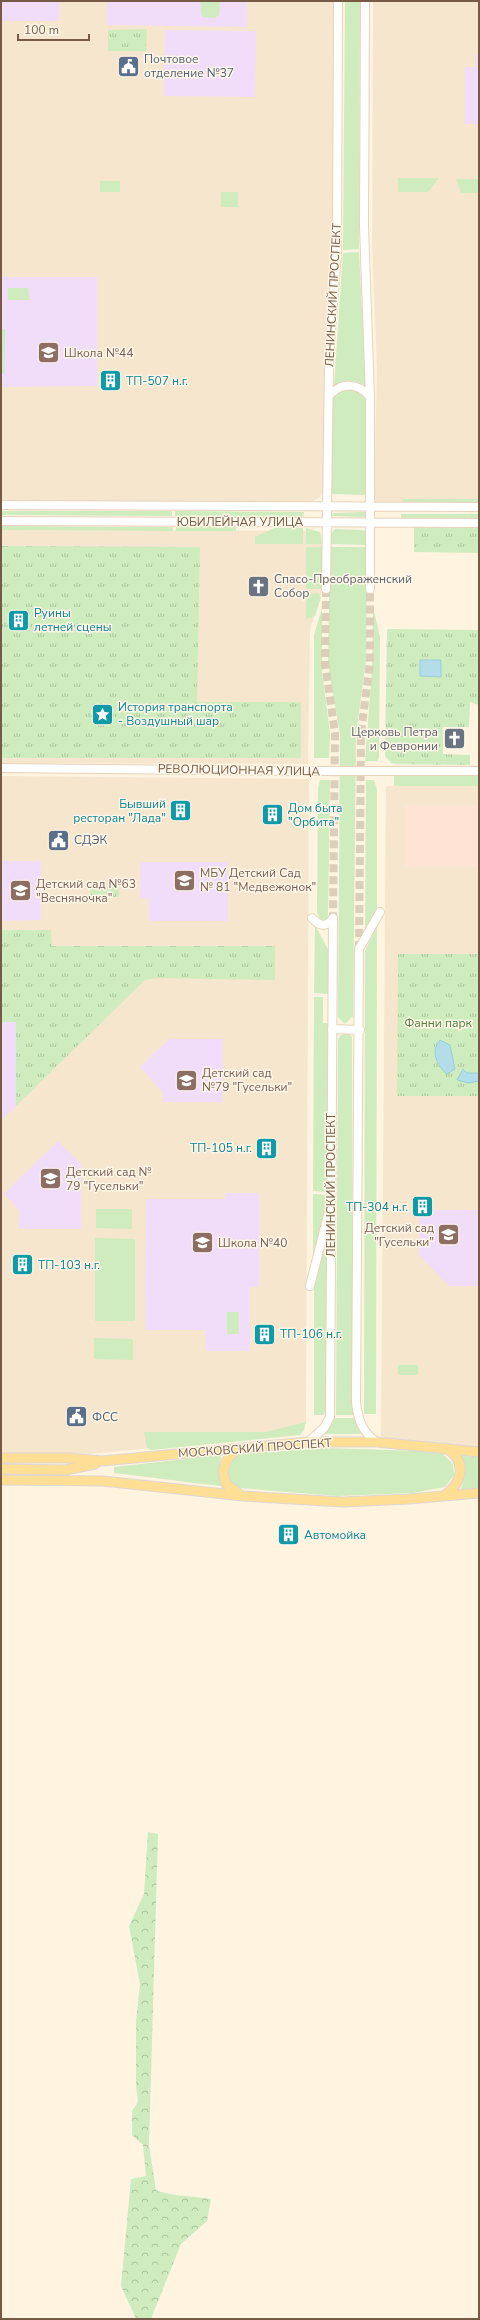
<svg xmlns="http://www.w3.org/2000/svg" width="480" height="2320" font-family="'Nunito Sans',sans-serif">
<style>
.residential{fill:#f6e6ce}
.commercial{fill:#ffe3d3}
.education{fill:#f1ddfa}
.grass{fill:#ceecbe}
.forest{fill:url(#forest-crowns)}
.park{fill:url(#park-tufts)}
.water{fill:#b3dde9;stroke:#99cddb}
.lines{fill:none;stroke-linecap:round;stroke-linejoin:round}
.secondary-tunnel{stroke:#dcceb9;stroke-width:8;stroke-dasharray:8 4;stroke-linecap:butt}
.secondary-casing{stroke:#e8d2b9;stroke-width:10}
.primary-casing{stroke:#ded7d2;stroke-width:11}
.secondary{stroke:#fff;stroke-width:8}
.primary{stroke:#ffde96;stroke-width:9}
.secondary-bridge-casing{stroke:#e8d2b9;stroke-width:10;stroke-linecap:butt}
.secondary-bridge{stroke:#fff;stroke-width:8}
.labels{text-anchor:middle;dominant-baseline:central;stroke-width:3;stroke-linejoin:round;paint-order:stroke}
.service-label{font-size:12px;fill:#4e5e75;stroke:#fff7e8;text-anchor:start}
.street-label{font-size:12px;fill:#765a45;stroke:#fff7e8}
.education-label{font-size:12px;fill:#785e54;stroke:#fff7e8;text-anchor:start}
.culture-label{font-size:12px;fill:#0d838f;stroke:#fff7e8;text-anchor:start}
.worship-label{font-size:12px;fill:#5b616d;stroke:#fff7e8;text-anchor:start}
.park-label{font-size:12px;fill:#4c7d3c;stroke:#fff7e8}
</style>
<defs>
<pattern id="forest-crowns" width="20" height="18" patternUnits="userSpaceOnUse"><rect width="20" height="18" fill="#ceecbe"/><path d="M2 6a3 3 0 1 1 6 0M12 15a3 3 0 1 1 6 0" fill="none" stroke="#acc29c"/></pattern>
<pattern id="park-tufts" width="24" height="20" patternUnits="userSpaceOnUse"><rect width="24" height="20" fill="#ceecbe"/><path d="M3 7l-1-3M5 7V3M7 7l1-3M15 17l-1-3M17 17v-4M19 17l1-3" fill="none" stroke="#acc29c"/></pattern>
</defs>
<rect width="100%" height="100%" fill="#fef4e0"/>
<!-- residential -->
<path class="residential" d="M1,1H334V227L326,334L324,490L319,498L309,503L1,501Z
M373,1H479V502H374L377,369L372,250Z
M1,530L310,531L322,540L321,593L310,630L308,764L1,763Z
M1,776L309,779L306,1422L278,1430L262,1438L68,1456H1Z
M386,786H479V1449L389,1440L381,1437Z"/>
<!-- commercial -->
<path class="commercial" d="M405,805H479V867H405Z"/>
<!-- education -->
<path class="education" d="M1,1H59V21H1Z
M107,1H247V27L107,25Z
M165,30L256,31L255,97L164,96Z
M476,55H479V124H465V67H476Z
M1,277H97V386L1,387Z
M1,861H41V920L1,921Z
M140,862H228V921H149V899L140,898Z
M1,1022H16V1106L1,1120Z
M169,1039H223V1102H163V1093L140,1067Z
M58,1141L81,1164V1229H19V1210L4,1194Z
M225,1193H259V1287H250V1351H206L205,1330H145L146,1199H225Z
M426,1210H479V1286H449L419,1255V1215H426Z"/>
<!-- grass -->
<path class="grass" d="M200,1H220L219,15L215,18L202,17Z
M345,1H360L359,249L343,250Z
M398,178H439L428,192H398Z
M456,179H479V193H461Z
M100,181H120V192H100Z
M221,192H238V207H221Z
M359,252L366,387C356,379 345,379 334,386L343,253Z
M8,288H28L29,300H8Z
M1,329H5L4,374H1Z
M346,389L358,390L368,399V495L331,494V401L336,393Z
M403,499H479V502H403Z
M1,511H172V516L1,515Z
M175,511L304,512L303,517L175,516Z
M365,512L367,513L365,517L331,516L333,513Z
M401,514H479V518H401Z
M1,526L173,527V531L1,530Z
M176,527H236V531H176Z
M274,528H303V544H255V537Z
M306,528L320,532L322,544H306Z
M335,529L363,530L366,532L367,545L330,544L331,534Z
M306,547H323L322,587L320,589H306Z
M330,547H367L366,661L356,734L353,1016L345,1024L338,1017L340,734L328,664Z
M318,593L321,597L315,616L306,619V594Z
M373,607L380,637L379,758L377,761H365L372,670Z
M322,608V672L330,733L329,758H314V635Z
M394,776H478L479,786H394Z
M320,780H330L328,916L327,921L321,922L317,912L318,788Z
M366,780H374L377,790V910L365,934Z
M315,925L329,951L328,994L314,993Z
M377,926L376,1414H364L365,951Z
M314,997H323V1023H328L327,1192L313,1191Z
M348,1033L352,1037L353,1415H336L338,1039L341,1035Z
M313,1194L327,1195V1203L313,1262Z
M96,1209H132V1229L96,1228Z
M327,1227L326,1406L324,1415H314V1279Z
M95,1238L135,1239V1321H95Z
M227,1312H239V1334H227Z
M94,1338L133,1339V1360L94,1359Z
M398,1365H418V1375H398Z
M335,1418H354L361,1434H324Z
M306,1422L304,1430L300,1435L151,1450L147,1448L144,1432H266Z
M324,1448L423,1451L443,1454L453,1464L454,1475L445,1487L413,1493L337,1496L240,1488L229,1481C227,1467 227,1463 238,1454Z
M221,1455L219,1474L222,1485L220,1486L114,1473V1467Z
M461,1456L479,1457V1488L460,1490C467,1477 466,1469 461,1456Z"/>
<!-- forest -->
<path class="forest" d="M148,1832L158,1834L149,2145L156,2190C168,2196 195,2196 211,2199L207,2221L181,2244L151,2319H136L121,2286L131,2179L146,2176L143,2145L132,2135V2111L138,2102L136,2086V2022L140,1984L129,1926L144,1894Z"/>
<!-- park -->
<path class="park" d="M147,29L146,51H108V30Z
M414,527L479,528V553L414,552Z
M1,546L200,547L197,702H301V758H1Z
M387,629L479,630V705L470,702L469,727H443V754L470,755V765L395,764L391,763L385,756Z
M90,887H119V897H90Z
M1,930H51L52,946H275V980L158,978L145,980L16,1106V1022H1Z
M398,954H479V1096H397Z"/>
<!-- water -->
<path class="water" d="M420,660H441V677L420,676Z
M440,1040L450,1045L455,1069L447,1074C437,1066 430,1051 440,1040Z
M463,1069L467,1073H479V1081L468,1083L457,1080Z"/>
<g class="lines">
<!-- secondary-tunnel -->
<path class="secondary-tunnel" d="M326,589L325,663L335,733L333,918
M359,949L361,733L370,662V589"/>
<defs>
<path id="secondary" d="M365,1L364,226L370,397V589
M329,396C341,382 358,382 370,397
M1,505L479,507
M1,521L479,523
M326,589L329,359L337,251L338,1
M1,768L318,771
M374,771H479
M312,918C319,926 327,928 333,918
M332,1029L360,1030
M310,1286L328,1215
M308,1442L324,1428L330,1417L333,918
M376,1442C362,1431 358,1420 356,1402L359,949L380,912"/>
<path id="primary" d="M1,1458H68L102,1461L308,1442H376L479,1452
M1,1469L65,1470L95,1464
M1,1480L103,1481L243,1496L343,1502L409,1499L479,1493
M238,1493L226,1484C220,1468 226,1456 240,1448
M445,1495C463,1482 467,1461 446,1448"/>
</defs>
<!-- secondary casing -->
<use href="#secondary" class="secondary-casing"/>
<!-- primary casing -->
<use href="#primary" class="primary-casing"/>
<!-- secondary -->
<use href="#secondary" class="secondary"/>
<!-- primary -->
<use href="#primary" class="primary"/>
<defs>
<path id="secondary-bridge" d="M318,771H374"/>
</defs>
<!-- secondary-bridge casing -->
<use href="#secondary-bridge" class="secondary-bridge-casing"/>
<!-- secondary-bridge -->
<use href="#secondary-bridge" class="secondary-bridge"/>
</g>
<!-- icons -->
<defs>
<symbol id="civic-square" viewBox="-11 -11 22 22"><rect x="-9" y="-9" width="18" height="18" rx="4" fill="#5c6f8a" stroke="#fff7e8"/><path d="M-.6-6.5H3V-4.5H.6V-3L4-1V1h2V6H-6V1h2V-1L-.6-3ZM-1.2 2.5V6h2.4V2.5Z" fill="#fff"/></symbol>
<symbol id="school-square" viewBox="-11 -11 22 22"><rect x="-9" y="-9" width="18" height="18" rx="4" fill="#8d6e63" stroke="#fff7e8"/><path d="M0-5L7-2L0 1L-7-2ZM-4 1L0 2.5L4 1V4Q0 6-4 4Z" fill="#fff"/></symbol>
<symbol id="building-square" viewBox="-11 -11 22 22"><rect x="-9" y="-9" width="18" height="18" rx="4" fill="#0f9aa8" stroke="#fff7e8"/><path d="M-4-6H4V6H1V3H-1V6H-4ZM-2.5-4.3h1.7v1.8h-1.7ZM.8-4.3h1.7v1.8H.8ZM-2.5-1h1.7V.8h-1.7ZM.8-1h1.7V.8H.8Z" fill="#fff"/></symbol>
<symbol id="church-square" viewBox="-11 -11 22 22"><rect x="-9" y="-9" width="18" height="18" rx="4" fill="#6b7280" stroke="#fff7e8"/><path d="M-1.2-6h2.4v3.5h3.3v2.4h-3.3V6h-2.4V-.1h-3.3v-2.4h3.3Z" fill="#fff"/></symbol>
<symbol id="sight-square" viewBox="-11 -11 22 22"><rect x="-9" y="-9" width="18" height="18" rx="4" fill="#0f9aa8" stroke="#fff7e8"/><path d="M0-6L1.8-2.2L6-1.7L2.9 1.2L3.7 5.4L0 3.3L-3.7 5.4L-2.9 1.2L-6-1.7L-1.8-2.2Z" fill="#fff"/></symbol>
</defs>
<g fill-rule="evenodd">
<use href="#civic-square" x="116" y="54" width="25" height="25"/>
<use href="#school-square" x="36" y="340" width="25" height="25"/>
<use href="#building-square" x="98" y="368" width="25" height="25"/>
<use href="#church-square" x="246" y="574" width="25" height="25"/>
<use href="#building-square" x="6" y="608" width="25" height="25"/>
<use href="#sight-square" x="90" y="702" width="25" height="25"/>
<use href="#church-square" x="442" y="726" width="25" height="25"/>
<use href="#building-square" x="168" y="798" width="25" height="25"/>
<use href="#building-square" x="260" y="802" width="25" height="25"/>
<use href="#civic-square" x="46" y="828" width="25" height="25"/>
<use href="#school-square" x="172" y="868" width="25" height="25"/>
<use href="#school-square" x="8" y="878" width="25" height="25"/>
<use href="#school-square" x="174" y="1068" width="25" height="25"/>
<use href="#building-square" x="254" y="1136" width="25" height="25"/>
<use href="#school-square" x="38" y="1166" width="25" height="25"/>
<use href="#building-square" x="410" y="1194" width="25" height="25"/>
<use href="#school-square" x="436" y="1222" width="25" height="25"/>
<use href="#school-square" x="190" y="1230" width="25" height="25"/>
<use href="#building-square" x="10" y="1252" width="25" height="25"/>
<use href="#building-square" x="252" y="1322" width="25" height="25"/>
<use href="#civic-square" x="64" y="1404" width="25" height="25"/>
<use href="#building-square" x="276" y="1522" width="25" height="25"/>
</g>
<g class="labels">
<!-- service labels -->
<g class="service-label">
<text x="144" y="59">Почтовое<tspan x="144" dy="14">отделение №37</tspan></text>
<text x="74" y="840">СДЭК</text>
<text x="92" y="1417">ФСС</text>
</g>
<!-- street labels -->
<g class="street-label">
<text transform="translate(333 295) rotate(-87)">ЛЕНИНСКИЙ ПРОСПЕКТ</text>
<text x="240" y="522">ЮБИЛЕЙНАЯ УЛИЦА</text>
<text transform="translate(239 770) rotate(1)">РЕВОЛЮЦИОННАЯ УЛИЦА</text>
<text transform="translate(331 1185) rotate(-90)">ЛЕНИНСКИЙ ПРОСПЕКТ</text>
<text transform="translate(255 1448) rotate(-4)">МОСКОВСКИЙ ПРОСПЕКТ</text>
</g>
<!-- education labels -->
<g class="education-label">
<text x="64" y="353">Школа №44</text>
<text x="200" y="873">МБУ Детский Сад<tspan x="200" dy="14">№ 81 "Медвежонок"</tspan></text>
<text x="36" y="884">Детский сад №63<tspan x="36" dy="14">"Весняночка"</tspan></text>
<text x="202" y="1073">Детский сад<tspan x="202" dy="14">№79 "Гусельки"</tspan></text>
<text x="66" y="1172">Детский сад №<tspan x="66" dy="14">79 "Гусельки"</tspan></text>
<text x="434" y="1228" text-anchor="end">Детский сад<tspan x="434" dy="14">"Гусельки"</tspan></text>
<text x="218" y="1243">Школа №40</text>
</g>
<!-- culture labels -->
<g class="culture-label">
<text x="126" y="381">ТП-507 н.г.</text>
<text x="34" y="613">Руины<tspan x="34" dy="14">летней сцены</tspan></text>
<text x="118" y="707">История транспорта<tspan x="118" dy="14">- Воздушный шар</tspan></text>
<text x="166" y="804" text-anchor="end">Бывший<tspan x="166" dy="14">ресторан "Лада"</tspan></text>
<text x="288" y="808">Дом быта<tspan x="288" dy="14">"Орбита"</tspan></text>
<text x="252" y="1148" text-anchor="end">ТП-105 н.г.</text>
<text x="408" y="1207" text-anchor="end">ТП-304 н.г.</text>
<text x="38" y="1265">ТП-103 н.г.</text>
<text x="280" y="1334">ТП-106 н.г.</text>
<text x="304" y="1535">Автомойка</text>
</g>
<!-- worship labels -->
<g class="worship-label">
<text x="274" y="579">Спасо-Преображенский<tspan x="274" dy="14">Собор</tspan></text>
<text x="438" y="732" text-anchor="end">Церковь Петра<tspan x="438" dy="14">и Февронии</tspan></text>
</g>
<!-- park labels -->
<g class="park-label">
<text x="438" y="1023">Фанни парк</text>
</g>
</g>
<!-- border -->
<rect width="480" height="2320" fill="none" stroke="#765a45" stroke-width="4"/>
<!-- scale -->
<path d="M18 34v6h71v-6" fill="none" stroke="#765a45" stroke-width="2"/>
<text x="24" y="34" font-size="12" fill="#765a45" stroke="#fff7e8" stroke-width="3" paint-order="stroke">100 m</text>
</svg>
